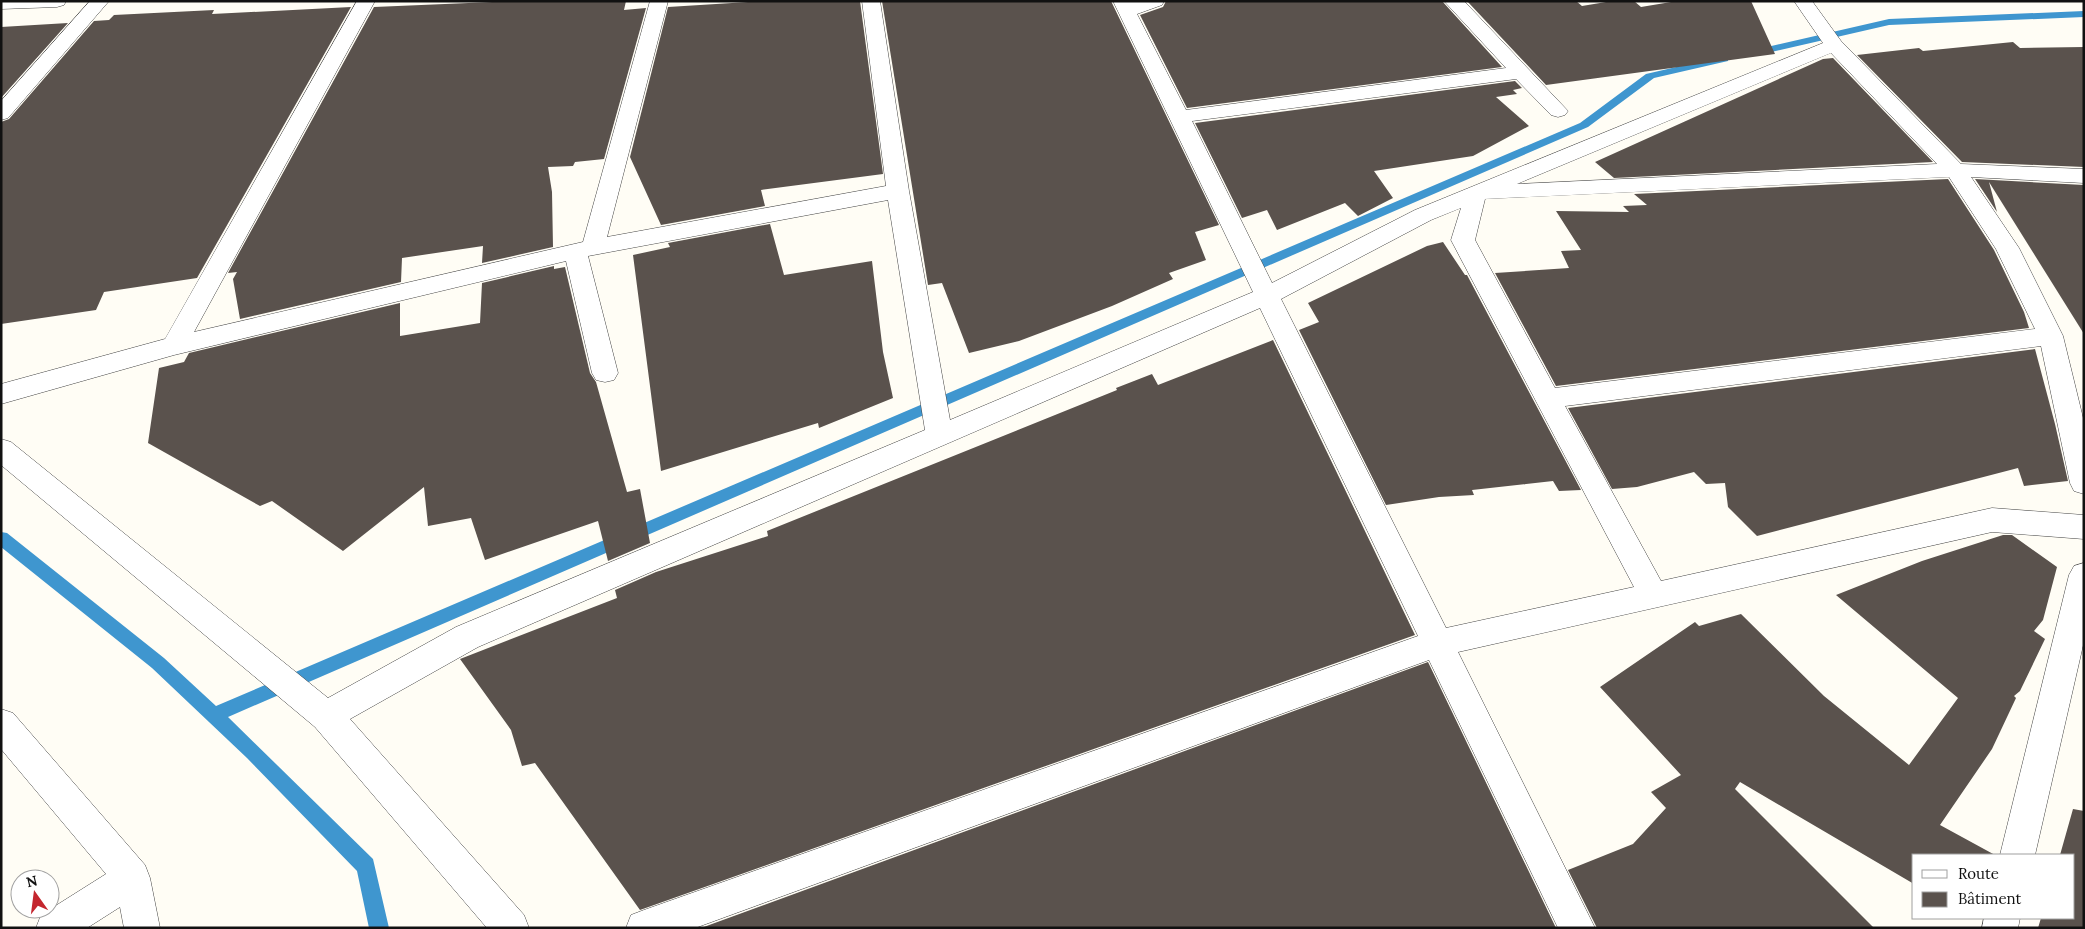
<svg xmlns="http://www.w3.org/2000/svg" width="2085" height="929" font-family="Lora,serif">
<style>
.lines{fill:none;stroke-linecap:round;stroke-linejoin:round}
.stream{fill:#3f96cf;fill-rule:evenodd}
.building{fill:#5a524d}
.street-casing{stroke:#444;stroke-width:1}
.street{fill:#fff;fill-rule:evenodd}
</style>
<rect width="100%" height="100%" fill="#fffdf5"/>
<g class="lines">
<!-- stream -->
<path class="stream" d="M2084,11V17L1889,25L1754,56L1749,53L1754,50L1889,19Z
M1724,56L1728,57V61L1654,78L1588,127L228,717L373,859L389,928H369L357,871L247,758L152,668L1,547V532L7,533L164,658L216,706L1580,123L1646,74Z"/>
</g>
<!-- building -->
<path class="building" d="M518,1H626L624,10L646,8L604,159L575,162L573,166L548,167L552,192L553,247L482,263L483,246L402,258L401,282L240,319L233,279L237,272L228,273L374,7Z
M765,1H860L883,174L761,190L765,206L661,225L630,157L668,7Z
M882,1H1111L1219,225L1195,232L1206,260L1169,273L1173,279L1112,306L1019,341L969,353L942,283L928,285Z
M1166,1H1442L1502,67L1187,108L1140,15L1163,7Z
M1467,1H1576L1582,6L1612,1H1634L1641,7L1677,1H1751L1775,54L1546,85Z
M351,7L197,278L104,292L96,310L1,324V122L9,119L94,21L109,20L114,15L214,10L212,14Z
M68,23L1,98V27Z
M2013,42L2020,48L2084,47V167L1962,162L1857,55L1919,48L1923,51Z
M1833,58L1933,162L1614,178L1595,162L1823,59Z
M1515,81L1522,88L1513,90L1517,94L1496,97L1529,126L1473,156L1374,171L1393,198L1358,216L1345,203L1277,230L1267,210L1242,218L1195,123Z
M1948,179L1994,250L2024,312L2029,328L1556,386L1495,273L1569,268L1561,251L1581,250L1556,211L1629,212L1623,206L1647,205L1634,194Z
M1975,179L2084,185V334L1989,182L1997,212Z
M770,224L784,275L872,261L883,352L893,398L819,428L818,423L661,471L633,255L670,247L668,243Z
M1443,242L1465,275H1467L1581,490L1559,491L1553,481L1472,490L1474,495L1439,497L1386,505L1299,330L1319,322L1308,303L1427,246Z
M554,266V269L565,267L590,373L596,382L627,492L640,489L650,543L608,561L598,521L485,560L471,518L428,526L424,487L343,551L272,501L260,506L148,443L159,368L184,362L189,353L400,303V336L480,323L482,283Z
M1273,340L1415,635L640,910L535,763L522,766L511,730L460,659L617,598L615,590L656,572L768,536L767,531L1117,390L1116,388L1152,374L1158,385Z
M2035,349L2055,424L2068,481L2024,486L2018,468L1757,536L1728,507L1725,483L1706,484L1694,472L1637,487L1612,489L1568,408Z
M2003,535H2012L2057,567L2043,620L2034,631L2045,639L2020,691L2014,696L2016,698L1992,749L1940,825L1995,855H1914V884L1740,782L1735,789L1874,928H1597L1568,870L1633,844L1666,808L1651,792L1681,775L1600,687L1695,622L1699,626L1741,614L1824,696L1909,765L1958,698L1836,595L1922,561Z
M1428,662L1556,928H701Z
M2073,809L2084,811V928H2038L2041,918H2074V855H2060Z"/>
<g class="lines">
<defs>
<path id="street" d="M1,1H66L64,5L57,7L1,9Z
M90,1H109L8,118L1,120V101Z
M357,1H375L194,332L583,242L650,1H668L607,237L886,186L862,1H880L909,191L950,420L1253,292L1113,1H1164L1162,5L1137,14L1186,110L1506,68L1444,1H1464L1568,111L1565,115L1558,117L1551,115L1516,79L1192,121L1272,283L1415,210L1823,43L1794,1H1812L1841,41L1961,164L2084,169V183L1971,177L2019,248L2063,336L2084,422V494L2074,491L2070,483L2041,346L1565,406L1661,581L1992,508L2084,515V539L1992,532L1458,652L1595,928H1558L1429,660L695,928H626L631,915L644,910L1418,636L1260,308L478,647L350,719L524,915L529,928H487L315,727L1,465V439L11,442L328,698L456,627L925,430L888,200L588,256L618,373L614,380L605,382L596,380L592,373L566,261L174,355L1,404V384L165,339ZM1831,53L1937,164L1517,184ZM1949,177L1996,249L2035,329L1555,388L1475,240L1485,199ZM1461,208L1451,240L1634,587L1446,628L1281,299L1431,220Z
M2084,563V641L2035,855H2000L2069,575L2074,566Z
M1,709L13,713L145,865L150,878L160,928H124L120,907L87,928H36L41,915L106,874L1,749Z
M1984,918H2020L2018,928H1982Z"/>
</defs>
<!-- street casing -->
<use href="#street" class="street-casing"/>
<!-- street -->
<use href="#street" class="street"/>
</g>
<!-- border -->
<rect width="2085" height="929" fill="none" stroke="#111111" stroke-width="5"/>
<!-- legend -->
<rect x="1912" y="854" width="162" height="65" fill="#ffffff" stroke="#a0a0a0"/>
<rect x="1922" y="870" width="25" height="8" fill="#ffffff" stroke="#a0a0a0"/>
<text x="1958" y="879" font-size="15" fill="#111111">Route</text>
<rect x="1922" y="892" width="25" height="15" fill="#5a524d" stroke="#a0a0a0"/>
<text x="1958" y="904" font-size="15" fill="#111111">Bâtiment</text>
<!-- north arrow -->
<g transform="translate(35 894) rotate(346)"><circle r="24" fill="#ffffff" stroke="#a0a0a0"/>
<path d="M0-4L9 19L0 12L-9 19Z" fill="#c4262e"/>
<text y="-8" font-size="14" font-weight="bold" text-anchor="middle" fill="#111111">N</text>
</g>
</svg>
